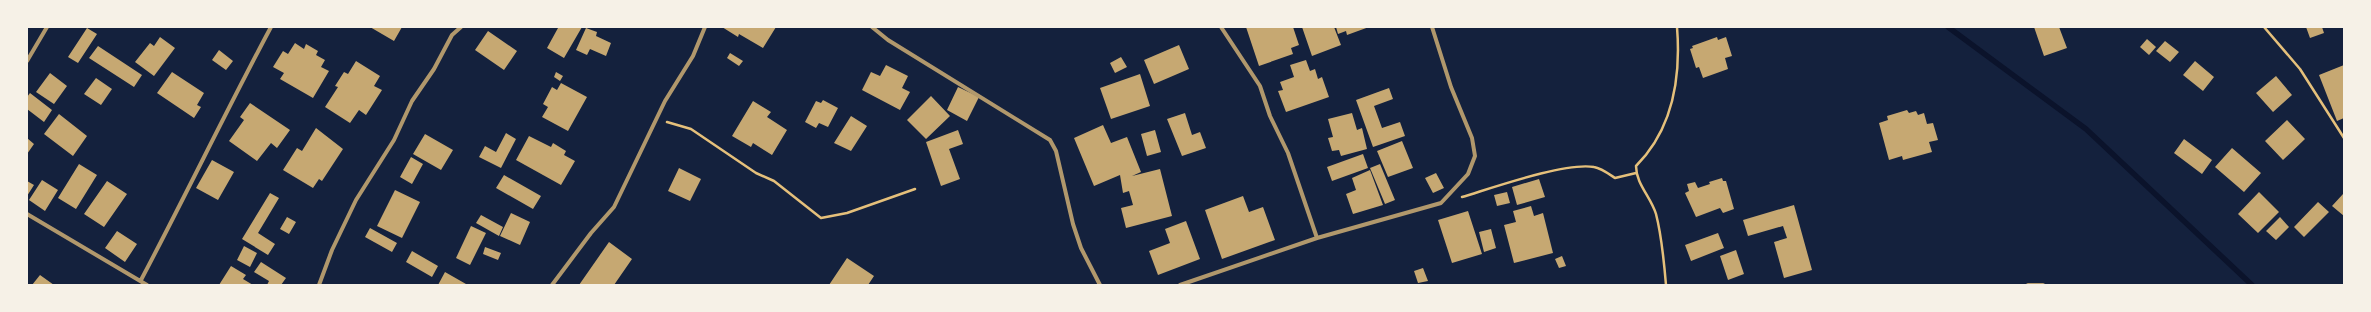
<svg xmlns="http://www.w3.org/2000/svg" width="2371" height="312" font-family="Karla,sans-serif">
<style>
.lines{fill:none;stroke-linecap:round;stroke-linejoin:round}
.stream{stroke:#0b132b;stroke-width:5.5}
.building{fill:#c6a872}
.path{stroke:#e5c07b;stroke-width:2.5}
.minor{stroke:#b1986c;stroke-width:4}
</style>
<rect width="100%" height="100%" fill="#14213d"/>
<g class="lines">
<!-- stream -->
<path class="stream" d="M1948,27L2086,129L2252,285"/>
</g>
<!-- building -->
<path class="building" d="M370,27H402L394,41Z
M556,27H582L564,58L547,48L558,28Z
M722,27H776L763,48L739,34L738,37Z
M1246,27H1293L1299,45L1291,48L1293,54L1259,66Z
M1302,27H1334L1341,45L1312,56Z
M1336,27H1369L1347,35L1346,31L1338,34Z
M2034,27H2059L2067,48L2044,56Z
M2306,27H2322L2324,33L2310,38Z
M87,28L97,34L78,63L68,57Z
M586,28L597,32L596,36L611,43L606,56L590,49L587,55L576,50Z
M488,31L517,51L504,70L475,50Z
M160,37L175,48L154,76L135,62L150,43L154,46Z
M1717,37L1718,40L1726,37L1732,56L1725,58L1728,69L1703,78L1699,67L1696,68L1690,49L1693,48L1692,46Z
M2147,39L2156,47L2149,55L2140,47Z
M2165,41L2179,52L2170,62L2156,51Z
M295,43L304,49L306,44L318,51L316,55L325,60L321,67L329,71L313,98L280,79L284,73L273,67L283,51L288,54Z
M1179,45L1189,69L1154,84L1144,60Z
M98,46L142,75L134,87L89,58Z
M219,50L233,61L226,70L212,60Z
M730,53L743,61L739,66L727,58Z
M1121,57L1127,67L1115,73L1110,63Z
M1306,60L1310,71L1315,69L1318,79L1322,77L1329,97L1286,112L1278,91L1283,90L1280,82L1294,77L1290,65Z
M356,61L380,76L374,86L382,90L366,115L359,110L350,123L325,107L338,87L335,86L344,72L348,74Z
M2195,61L2214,77L2203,91L2183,75Z
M886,65L908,76L902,88L910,92L900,110L862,90L871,72L880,76Z
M2344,65V118L2337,121L2319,75Z
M172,72L204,93L197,105L201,107L194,118L157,93Z
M556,72L563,76L560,81L554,77Z
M50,73L67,86L54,104L36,92Z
M1140,74L1150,106L1111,119L1100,88Z
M2276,76L2292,95L2273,112L2256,93Z
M96,78L112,89L101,105L84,94Z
M561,83L587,97L568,131L542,117L548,107L543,104L552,87L557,90Z
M958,87L979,97L967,121L947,110Z
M1389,88L1393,99L1374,106L1382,128L1400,122L1405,136L1373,147L1356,100Z
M30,93L52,110L44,122L27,109V97Z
M931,96L950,116L926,139L907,120Z
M823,100L838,108L828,127L819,123L816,128L805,122L816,101L821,103Z
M753,101L771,112L767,117L787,130L772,155L753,143L751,147L732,136Z
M250,103L290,130L277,148L271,143L257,161L229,141L244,120L240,117Z
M1907,110L1909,113L1916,111L1918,115L1924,113L1927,124L1933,123L1938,140L1929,142L1932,152L1903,160L1902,156L1889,160L1879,123L1888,120L1887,116Z
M1185,113L1192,135L1200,132L1206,148L1182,156L1167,119Z
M1352,113L1357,130L1362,128L1367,149L1341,156L1339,150L1332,151L1328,138L1333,137L1328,119Z
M59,114L87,136L73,156L44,134Z
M851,116L867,126L851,151L834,143Z
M2287,120L2305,139L2283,160L2265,141Z
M1103,125L1111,143L1127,137L1141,172L1132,176L1160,169L1172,216L1126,228L1121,208L1133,205L1129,191L1123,193L1120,175L1094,186L1074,138Z
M316,128L343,149L322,181L319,179L313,188L283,170L297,148L302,151Z
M958,130L963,144L949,149L960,179L941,186L926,142Z
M1155,130L1161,152L1147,156L1141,134Z
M506,133L516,139L501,168L479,157L485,146L496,152Z
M425,134L453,150L441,170L413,154Z
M529,136L551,147L553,143L566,151L564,155L575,161L561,185L516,160Z
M27,138L34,144L27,154Z
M2184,139L2212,160L2202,174L2174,153Z
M1402,141L1413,168L1388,177L1377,151Z
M2232,148L2261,173L2244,192L2215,167Z
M1363,154L1368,168L1332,181L1327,167Z
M411,157L423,164L412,184L400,177Z
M212,160L234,172L218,200L196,188Z
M79,164L97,175L76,209L58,198Z
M1380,164L1395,200L1385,204L1370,168Z
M679,168L701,179L690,201L668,191Z
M1370,170L1383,205L1353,214L1346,194L1356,190L1352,178Z
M1436,173L1444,188L1433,193L1425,178Z
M504,175L541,196L533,209L496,188Z
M1722,178L1723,181H1726L1734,209L1723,213L1720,208L1696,217L1685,193L1689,191L1687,184L1695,182L1698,188L1710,184L1709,182Z
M1539,179L1545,197L1517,205L1512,187Z
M42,180L58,190L45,211L29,200Z
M27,181L34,185L27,196Z
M107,181L127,194L104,227L84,214Z
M395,190L420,202L402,238L377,226Z
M1507,192L1510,203L1497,206L1494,195Z
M2259,192L2279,212L2258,233L2238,214Z
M270,193L279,198L258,233L275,244L268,255L242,239Z
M2343,194L2344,195V216L2332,206Z
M1243,196L1249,212L1263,207L1275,240L1222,259L1205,210Z
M2318,202L2329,212L2304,237L2294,227Z
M1794,205L1812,270L1784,278L1774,242L1787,238L1783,226L1748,236L1743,220Z
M1531,206L1534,216L1543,213L1553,253L1514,263L1504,225L1516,222L1513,211Z
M1468,211L1482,254L1452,263L1438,220Z
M511,213L530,222L520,245L500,236Z
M481,215L503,227L499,236L476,223Z
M287,217L296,222L289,234L280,229Z
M2280,217L2289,227L2276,240L2266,231Z
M1186,221L1200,259L1158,275L1149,251L1170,243L1165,229Z
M471,226L486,233L470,265L456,258Z
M370,228L397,243L392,252L365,237Z
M1491,229L1496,248L1484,252L1479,232Z
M117,231L137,244L125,262L105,248Z
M1718,233L1724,248L1691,261L1685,245Z
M609,242L632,259L614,285H579Z
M244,246L257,253L250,267L237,260Z
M485,247L501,253L498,260L483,254Z
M1736,250L1744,274L1728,280L1720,256Z
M412,251L438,266L432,277L406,262Z
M1562,256L1566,266L1559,268L1555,259Z
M847,258L874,276L868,285H829Z
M261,262L286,278L281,285H267L269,281L254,272Z
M231,266L246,275L243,279L253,285H219Z
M1423,268L1428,281L1418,283L1414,271Z
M445,272L466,284L465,285H438Z
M40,275L54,285H32Z"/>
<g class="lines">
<!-- path -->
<path class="path" d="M2264,27L2300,69L2344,138
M667,122L691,129L756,173L774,181L821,218L847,213L915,189
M1462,197C1492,188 1565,162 1594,167C1601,168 1609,174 1615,178L1636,173
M1666,285C1664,261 1662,237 1656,214C1651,197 1636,184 1636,166C1673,129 1681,77 1677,27"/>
<!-- minor -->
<path class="minor" d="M872,27L888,40L1050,140L1056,151L1073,224L1081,248L1100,285
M1221,27L1260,86L1270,116L1288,153L1317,238
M27,61L47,27
M27,214L147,285
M141,280C185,197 226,111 271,27
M319,285L332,250L356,200L394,140L412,101L434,69L452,35L461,27
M552,285L591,233L614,207L665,101L693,56L705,27
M1180,285L1317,238L1441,203L1468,174L1475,156L1472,138L1451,87L1432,27
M2028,285H2043"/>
</g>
<!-- border -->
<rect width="2371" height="312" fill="none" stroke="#f6f1e7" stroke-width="56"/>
</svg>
